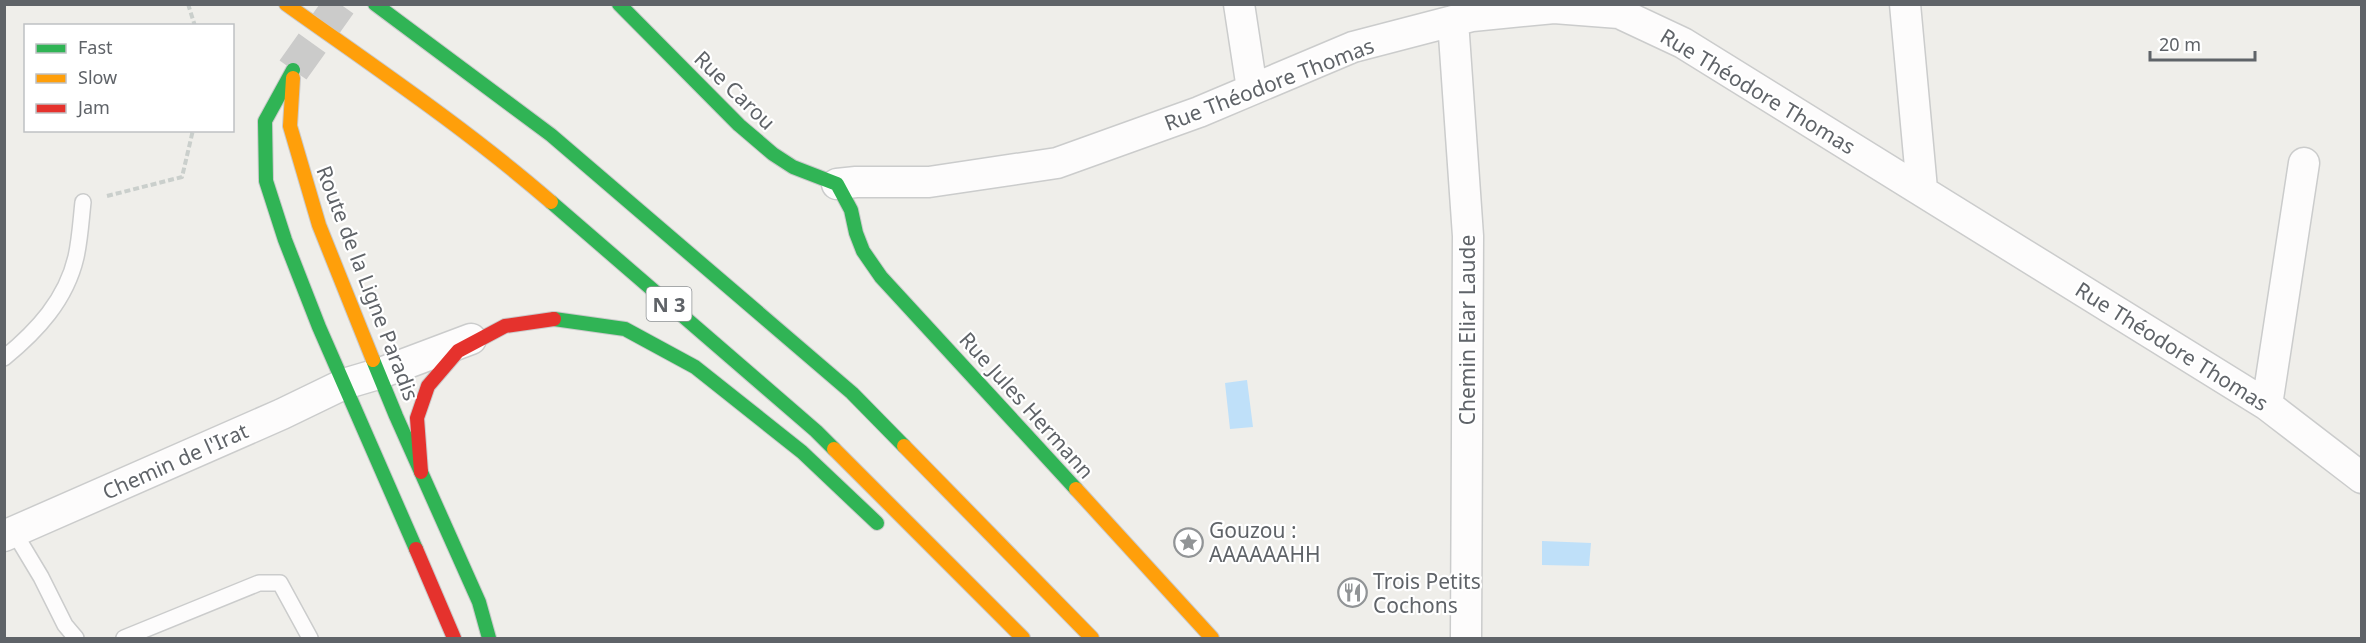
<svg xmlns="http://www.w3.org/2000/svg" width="2366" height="643" font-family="'Noto Sans',sans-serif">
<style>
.water{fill:#bfe0f9}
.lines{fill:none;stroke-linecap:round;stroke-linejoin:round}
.secondary-tunnel{stroke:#cbcbca;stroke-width:33;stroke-dasharray:33 16;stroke-linecap:butt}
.lane-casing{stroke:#cbcccc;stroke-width:18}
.street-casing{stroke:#cbcccc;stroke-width:33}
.fast-casing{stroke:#cacacb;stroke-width:16}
.slow-casing{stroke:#cacacb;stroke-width:16}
.jam-casing{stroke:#cacacb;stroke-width:16}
.path{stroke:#cacfcc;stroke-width:4;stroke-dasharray:6 3;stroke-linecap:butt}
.lane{stroke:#fdfcfc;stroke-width:15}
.street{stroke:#fdfcfc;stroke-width:30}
.fast{stroke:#30b455;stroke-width:14}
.slow{stroke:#ff9f0a;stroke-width:14}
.jam{stroke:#e5322d;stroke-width:14}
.labels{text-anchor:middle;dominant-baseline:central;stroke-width:4.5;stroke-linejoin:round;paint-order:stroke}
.shield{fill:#fff;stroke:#8f9295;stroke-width:1.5}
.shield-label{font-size:20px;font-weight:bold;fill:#5f6368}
.street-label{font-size:21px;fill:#5f6368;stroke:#fff}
.poi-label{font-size:21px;fill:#5f6368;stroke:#fff;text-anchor:start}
</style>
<rect width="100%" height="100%" fill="#efeeea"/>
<!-- water -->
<path class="water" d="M1247,380L1253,427L1230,429L1225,383Z
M1542,541L1591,543L1589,566L1542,565Z"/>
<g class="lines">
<!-- secondary-tunnel -->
<path class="secondary-tunnel" d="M293,70L340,4"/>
<defs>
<path id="lane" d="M4,358C37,331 66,300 76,257C80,239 81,220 83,202
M14,532L41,577L65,625L76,638
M124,638L259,583H280L310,638"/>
<path id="street" d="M1239,4L1252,89
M1905,4L1922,189
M1453,21L1468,236L1466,638
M837,184L856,182H929L1057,163L1199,112L1353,47L1472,16L1554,8L1619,13L1683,43L2267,405L2362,478
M2267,405L2304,163
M4,536L282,414L344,384L378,374L471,339"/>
<path id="fast" d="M375,4L551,135L852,393L904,446
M619,4L739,125L773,154L793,167L837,184L851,210L856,233L863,251L881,277L1076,489
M293,70L265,121L266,181L285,240L319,327L416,549
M551,202L816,431L834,449
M554,319L625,329L695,367L802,452L877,523
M373,360L396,416L479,602L489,638"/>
<path id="slow" d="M286,4C376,68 468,130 551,202
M293,78L290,126L319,225L373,360
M904,446L1092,638
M834,449L1023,638
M1076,489L1212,638"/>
<path id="jam" d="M421,472L417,418L428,386L458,351L505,326L554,319
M416,549L454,638"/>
</defs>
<!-- lane casing -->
<use href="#lane" class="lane-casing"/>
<!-- street casing -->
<use href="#street" class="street-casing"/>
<!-- fast casing -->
<use href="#fast" class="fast-casing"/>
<!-- slow casing -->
<use href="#slow" class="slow-casing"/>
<!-- jam casing -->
<use href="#jam" class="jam-casing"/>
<!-- path -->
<path class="path" d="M188,4L195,26
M107,196L182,177L193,130"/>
<!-- lane -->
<use href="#lane" class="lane"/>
<!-- street -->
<use href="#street" class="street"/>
<!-- fast -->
<use href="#fast" class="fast"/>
<!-- slow -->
<use href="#slow" class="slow"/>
<!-- jam -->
<use href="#jam" class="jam"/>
</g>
<!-- icons -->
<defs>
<symbol id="sight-ring" viewBox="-11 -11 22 22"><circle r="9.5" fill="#fff" stroke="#919496" stroke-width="1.5"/><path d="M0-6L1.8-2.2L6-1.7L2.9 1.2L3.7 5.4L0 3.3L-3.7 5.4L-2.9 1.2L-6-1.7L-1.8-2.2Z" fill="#919496"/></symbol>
<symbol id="restaurant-ring" viewBox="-11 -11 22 22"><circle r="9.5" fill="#fff" stroke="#919496" stroke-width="1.5"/><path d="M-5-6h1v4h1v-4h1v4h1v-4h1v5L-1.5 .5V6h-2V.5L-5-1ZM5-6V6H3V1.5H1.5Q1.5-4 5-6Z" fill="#919496"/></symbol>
</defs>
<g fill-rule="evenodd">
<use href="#sight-ring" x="1172" y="526" width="33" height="33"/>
<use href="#restaurant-ring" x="1336" y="576" width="33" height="33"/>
</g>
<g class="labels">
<!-- shield labels -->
<rect class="shield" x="646.5" y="287" width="45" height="34" rx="4.5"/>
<g class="shield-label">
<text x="669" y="304">N 3</text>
</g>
<!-- street labels -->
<g class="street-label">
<text transform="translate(1269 84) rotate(-21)">Rue Théodore Thomas</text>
<text transform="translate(735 90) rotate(44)">Rue Carou</text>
<text transform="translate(1758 91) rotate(31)">Rue Théodore Thomas</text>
<text transform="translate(368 283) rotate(69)">Route de la Ligne Paradis</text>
<text transform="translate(1467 330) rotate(-90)">Chemin Eliar Laude</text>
<text transform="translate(2172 346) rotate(32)">Rue Théodore Thomas</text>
<text transform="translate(1027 405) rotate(48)">Rue Jules Hermann</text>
<text transform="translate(175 461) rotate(-24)">Chemin de l'Irat</text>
</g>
<!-- poi labels -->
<g class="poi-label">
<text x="1209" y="530">Gouzou :<tspan x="1209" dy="24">AAAAAAHH</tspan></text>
<text x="1373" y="581">Trois Petits<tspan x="1373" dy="24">Cochons</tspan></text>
</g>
</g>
<!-- border -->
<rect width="2366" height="643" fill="none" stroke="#5f6368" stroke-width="12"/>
<!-- legend -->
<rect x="24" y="24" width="210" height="108" fill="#ffffff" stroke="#bfc1c3" stroke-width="1.5"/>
<rect x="36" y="44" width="30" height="9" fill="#30b455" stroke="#bfc1c3" stroke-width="1.5"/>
<text x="78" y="54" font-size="18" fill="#5f6368">Fast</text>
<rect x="36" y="74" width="30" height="9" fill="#ff9f0a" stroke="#bfc1c3" stroke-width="1.5"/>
<text x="78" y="84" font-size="18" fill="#5f6368">Slow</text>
<rect x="36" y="104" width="30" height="9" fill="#e5322d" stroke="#bfc1c3" stroke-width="1.5"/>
<text x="78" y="114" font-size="18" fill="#5f6368">Jam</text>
<!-- scale -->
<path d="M2150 51v9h105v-9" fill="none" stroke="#5f6368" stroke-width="3"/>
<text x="2159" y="51" font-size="18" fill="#5f6368" stroke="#ffffff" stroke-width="4.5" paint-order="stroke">20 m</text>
</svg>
